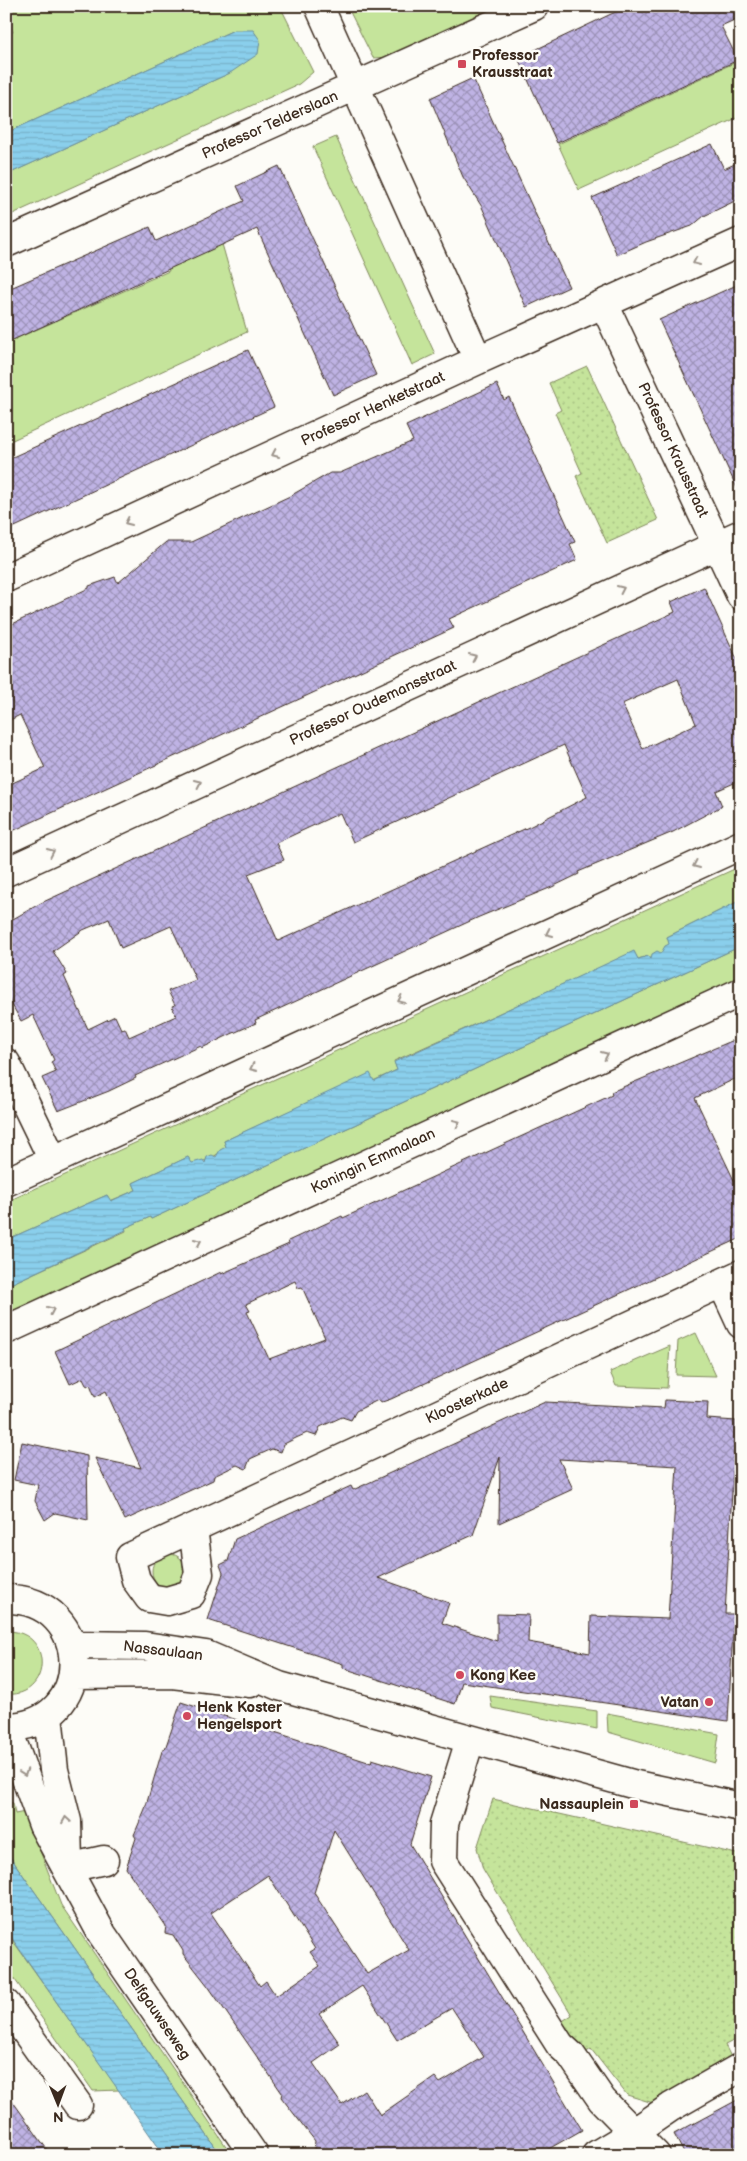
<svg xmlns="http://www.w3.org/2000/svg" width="747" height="2161" font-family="'Balsamiq Sans',sans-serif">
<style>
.green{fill:#c5e49b;stroke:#80875c}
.park{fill:url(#park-dots);stroke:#80875c}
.water{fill:url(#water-rules);stroke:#6a8d9a}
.building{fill:url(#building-cross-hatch);stroke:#3b2a1e;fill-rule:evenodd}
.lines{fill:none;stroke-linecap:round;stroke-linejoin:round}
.minor-casing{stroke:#3b2a1e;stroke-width:31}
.tertiary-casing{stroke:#3b2a1e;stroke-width:31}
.minor{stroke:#fdfcf7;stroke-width:28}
.tertiary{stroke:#fdfcf7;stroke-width:28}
.oneway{stroke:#9c938a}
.poi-dot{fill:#d1495b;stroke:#fdfcf7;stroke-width:2}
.labels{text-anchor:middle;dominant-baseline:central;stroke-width:5;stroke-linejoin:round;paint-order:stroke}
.poi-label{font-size:15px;font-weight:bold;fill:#3b2a1e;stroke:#fdfcf7;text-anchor:start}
.street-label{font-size:15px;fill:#3b2a1e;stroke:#fdfcf7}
</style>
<defs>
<pattern id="park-dots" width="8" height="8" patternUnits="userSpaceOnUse" patternTransform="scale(1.25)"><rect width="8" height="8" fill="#c5e49b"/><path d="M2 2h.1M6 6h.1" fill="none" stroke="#aac485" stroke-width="1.8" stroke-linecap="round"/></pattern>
<pattern id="water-rules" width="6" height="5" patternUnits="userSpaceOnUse" patternTransform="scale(1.25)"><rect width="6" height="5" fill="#8acfec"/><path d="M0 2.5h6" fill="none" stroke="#78b2ca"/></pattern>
<pattern id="building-cross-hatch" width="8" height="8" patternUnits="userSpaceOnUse" patternTransform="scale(1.25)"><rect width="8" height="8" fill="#bfb3e4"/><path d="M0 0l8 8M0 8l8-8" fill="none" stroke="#9c92b8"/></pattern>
</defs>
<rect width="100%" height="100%" fill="#fdfcf7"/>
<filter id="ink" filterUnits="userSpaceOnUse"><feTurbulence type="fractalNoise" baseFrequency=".02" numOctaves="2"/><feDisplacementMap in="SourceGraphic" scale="10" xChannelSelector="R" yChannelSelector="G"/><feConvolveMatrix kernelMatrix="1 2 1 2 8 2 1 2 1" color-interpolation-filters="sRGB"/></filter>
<g filter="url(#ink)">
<!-- green -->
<path class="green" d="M6,6H280L313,72L299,84L6,217V175L230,73L234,30L6,133V36L13,32L6,18Z
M347,6H497L391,57L373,58Z
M738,61L741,63V116L579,190L558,144Z
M336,137L435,354L412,365L313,147Z
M222,244L247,332L6,443V343L169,271L168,268Z
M741,866V900L667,937L670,944L662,954L652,956L651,959L648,956L638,959L634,952L394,1061L397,1070L373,1081L370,1074L224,1141L226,1147C214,1158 207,1161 192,1164L188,1157L133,1183L136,1190L110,1201L107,1195L6,1240V1202Z
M741,946V976L6,1314V1286L126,1231L125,1228L150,1217L151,1219Z
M696,1333L716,1376L676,1375L678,1341Z
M670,1346L667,1388L616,1386L610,1372Z
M152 1571a17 17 0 1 1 34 0a17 17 0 1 1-34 0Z
M6,1631C55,1630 51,1699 6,1694Z
M490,1696L597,1711V1729L492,1708Z
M607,1713L719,1734L715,1763L608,1732Z
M6,1802L13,1803L15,1814L25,1812L61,1905L232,2155H221L6,1851Z
M6,1931L119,2090L93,2091L6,1967Z"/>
<!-- park -->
<path class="park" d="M587,366L658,520L607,543L576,476L582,473L555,413L561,410L549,383Z
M493,1799L741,1855V2037L725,2045L732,2059L653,2103L627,2095L591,2049L582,2055L561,2022L572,2015L483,1869L477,1848Z"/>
<!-- water -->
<path class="water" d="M234,30H253L260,40L258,54L230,73L6,175V133Z
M741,900V946L151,1219L150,1217L125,1228L126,1230L6,1286V1240L107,1195L111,1201L136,1190L133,1183L188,1157L192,1163L203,1160L205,1163L207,1157L212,1155L216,1157L220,1150L226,1147L224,1141L370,1073L374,1081L397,1070L394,1062L634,951L638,959L649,956L651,959L652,954L657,951L661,953L665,946L669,944L667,937Z
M6,1851L221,2155H164L6,1930Z"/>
<!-- building -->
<path class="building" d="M628,6H741V17L721,26L738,60L557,143L518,58Z
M473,78L569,287L526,307L482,207L463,177L430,98Z
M712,144L724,169L741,161V198L704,216L692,226L646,242L617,255L592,198Z
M279,166L376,375L333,395L257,229L6,343V290L150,227L156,241L244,201L237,186Z
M741,283V497L659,320Z
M248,350L274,407L6,531V460Z
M497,384L504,400L509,397L575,542L570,544L577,560L449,619L454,628L6,834V786L45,768L20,715L6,722V627L89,588V586L115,577L118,583L166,542H191L290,496L330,473H340L413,441L406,426Z
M704,587L741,668V780L716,791L722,806L673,832L578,872L579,874L552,887L479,917L255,1020L256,1023L229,1035L202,1048L201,1046L135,1076L136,1078L109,1091L58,1111L42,1078L56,1072L51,1062L54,1060L33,1015L21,1021L6,994V923L41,903L675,612L671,602ZM678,679L696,724L643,749L622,704ZM564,745L587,797L531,826L278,941L248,874L284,860L276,843L340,813L353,842ZM109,919L121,948L171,926L196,980L168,991L175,1005L172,1006L176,1016L129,1037L125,1028L121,1029L115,1016L88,1029L64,976L67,974L53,951L83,930Z
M741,1037V1076L695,1098L741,1195V1238L391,1399L382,1402L378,1400L356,1411L351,1420L342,1417L320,1427L316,1436L307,1433L296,1438L284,1444L281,1452L272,1449L250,1459L246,1469L237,1465L214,1476L213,1480L125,1520L95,1458L141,1468L106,1391L95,1397L90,1384L87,1386L83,1378L70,1384L55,1351L221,1272V1274L289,1244L288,1241L342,1216L343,1218L612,1095L611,1092ZM295,1281L298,1288L302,1287L325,1338L269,1359L247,1312L250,1311L246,1304Z
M665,1400L708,1402L707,1419L736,1421L725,1614H734L728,1721L462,1682L455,1704L343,1668V1664L208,1620L223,1573L220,1565L228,1561L235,1539L351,1486L353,1490L545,1402L664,1408ZM500,1457L499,1523L573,1489L559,1459L677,1466L668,1619L591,1616L590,1653L528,1642L529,1615L497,1614V1641L442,1623L449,1603L378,1578L473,1535Z
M22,1442L87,1456L88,1520L55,1513L45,1520L35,1501L38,1485L14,1480Z
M181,1702L371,1763L372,1759L431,1777L410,1844L582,2130L538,2155H336L314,2149L315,2141L281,2097L282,2093L208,1986L183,1954V1951L173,1935L165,1933L166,1926L126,1868L136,1838L134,1835L145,1809L162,1751L165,1749ZM334,1830L409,1950L367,1974L314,1893ZM268,1875L315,1949L310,1952L320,1966L276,1996L266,1981L260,1986L211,1913ZM362,1986L397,2040L452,2008L484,2057L440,2083L435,2077L380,2115L364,2090L342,2105L313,2063L340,2044L319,2014Z
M6,2092L51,2155H6Z
M741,2098V2155H685L674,2134Z"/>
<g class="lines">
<defs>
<path id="minor" d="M319,6L478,360
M6,243L534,6
M604,304L741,596
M6,578L478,360L741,242
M6,872L741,534
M6,1063L53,1160
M6,1182L741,845
M722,1283L741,1324
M6,1330L741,992
M193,1528L199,1574L191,1594L167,1601L149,1598L136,1580L130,1557L193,1528L741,1274
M470,1740L444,1824L443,1861L560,2045L571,2055L602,2100L656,2155
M68,1868L104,1860
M6,2004L78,2105
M596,2155L636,2131L671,2107L741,2067"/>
<path id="tertiary" d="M6,1599C95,1598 97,1727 6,1727
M72,1645L145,1646L206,1655L279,1686L636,1785L741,1807
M73,1675L172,1674L250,1683
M48,1715L54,1770L67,1821L68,1864
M7,1727L43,1825L102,1934L254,2155"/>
</defs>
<!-- minor casing -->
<use href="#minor" class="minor-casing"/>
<!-- tertiary casing -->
<use href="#tertiary" class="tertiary-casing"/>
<!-- minor -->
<use href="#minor" class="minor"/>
<!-- tertiary -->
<use href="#tertiary" class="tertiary"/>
</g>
<!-- one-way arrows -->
<defs><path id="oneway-chevron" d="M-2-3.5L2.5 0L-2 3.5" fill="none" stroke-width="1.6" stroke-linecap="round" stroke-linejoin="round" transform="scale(1.25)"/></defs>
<g class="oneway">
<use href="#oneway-chevron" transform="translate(696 262) rotate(155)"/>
<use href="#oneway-chevron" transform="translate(275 454) rotate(155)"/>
<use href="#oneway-chevron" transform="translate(128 522) rotate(155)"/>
<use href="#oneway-chevron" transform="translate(621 589) rotate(-25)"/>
<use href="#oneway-chevron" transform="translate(473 657) rotate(-25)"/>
<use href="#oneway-chevron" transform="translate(198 783) rotate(-25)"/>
<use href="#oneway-chevron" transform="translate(51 852) rotate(-25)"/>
<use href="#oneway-chevron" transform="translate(696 865) rotate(156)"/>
<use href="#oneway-chevron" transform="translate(549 933) rotate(155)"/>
<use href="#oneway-chevron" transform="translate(401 1000) rotate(155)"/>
<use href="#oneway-chevron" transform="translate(605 1055) rotate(-25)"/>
<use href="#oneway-chevron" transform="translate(253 1068) rotate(155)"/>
<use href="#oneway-chevron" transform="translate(457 1123) rotate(-25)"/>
<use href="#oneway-chevron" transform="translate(198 1242) rotate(-25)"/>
<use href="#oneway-chevron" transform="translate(51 1310) rotate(-25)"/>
<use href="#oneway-chevron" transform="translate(24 1773) rotate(70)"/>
<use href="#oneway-chevron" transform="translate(66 1820) rotate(-99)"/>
</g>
</g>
<!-- markers -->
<g class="poi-dot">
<rect x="457" y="59" width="10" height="10" rx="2.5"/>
<circle cx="460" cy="1675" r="5"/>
<circle cx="709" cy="1702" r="5"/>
<circle cx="187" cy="1716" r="5"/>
<rect x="629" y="1799" width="10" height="10" rx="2.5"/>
</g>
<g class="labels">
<!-- poi labels -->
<g class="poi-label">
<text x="472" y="55">Professor<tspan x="472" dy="17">Krausstraat</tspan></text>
<text x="470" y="1675">Kong Kee</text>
<text x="699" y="1702" text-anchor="end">Vatan</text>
<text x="197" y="1707">Henk Koster<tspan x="197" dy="17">Hengelsport</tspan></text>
<text x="624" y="1804" text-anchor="end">Nassauplein</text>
</g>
<!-- street labels -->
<g class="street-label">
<text transform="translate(270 125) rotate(-24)">Professor Telderslaan</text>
<text transform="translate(373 409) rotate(-25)">Professor Henketstraat</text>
<text transform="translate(673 450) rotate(65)">Professor Krausstraat</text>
<text transform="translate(373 703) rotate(-25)">Professor Oudemansstraat</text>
<text transform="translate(373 1161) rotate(-25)">Koningin Emmalaan</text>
<text transform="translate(467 1401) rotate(-25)">Kloosterkade</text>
<text transform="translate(163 1651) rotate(7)">Nassaulaan</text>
<text transform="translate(157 2014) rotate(56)">Delfgauwseweg</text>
</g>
</g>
<!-- margin -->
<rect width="747" height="2161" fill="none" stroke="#fdfcf7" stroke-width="25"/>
<rect x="12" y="12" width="722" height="2136" fill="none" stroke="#3b2a1e" stroke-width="2" filter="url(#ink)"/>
<!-- north arrow -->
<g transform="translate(58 2104) rotate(179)" stroke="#fdfcf7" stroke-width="4" paint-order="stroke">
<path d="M0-4L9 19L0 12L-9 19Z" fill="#3b2a1e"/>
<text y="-8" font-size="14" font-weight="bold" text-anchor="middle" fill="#3b2a1e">N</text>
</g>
</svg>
